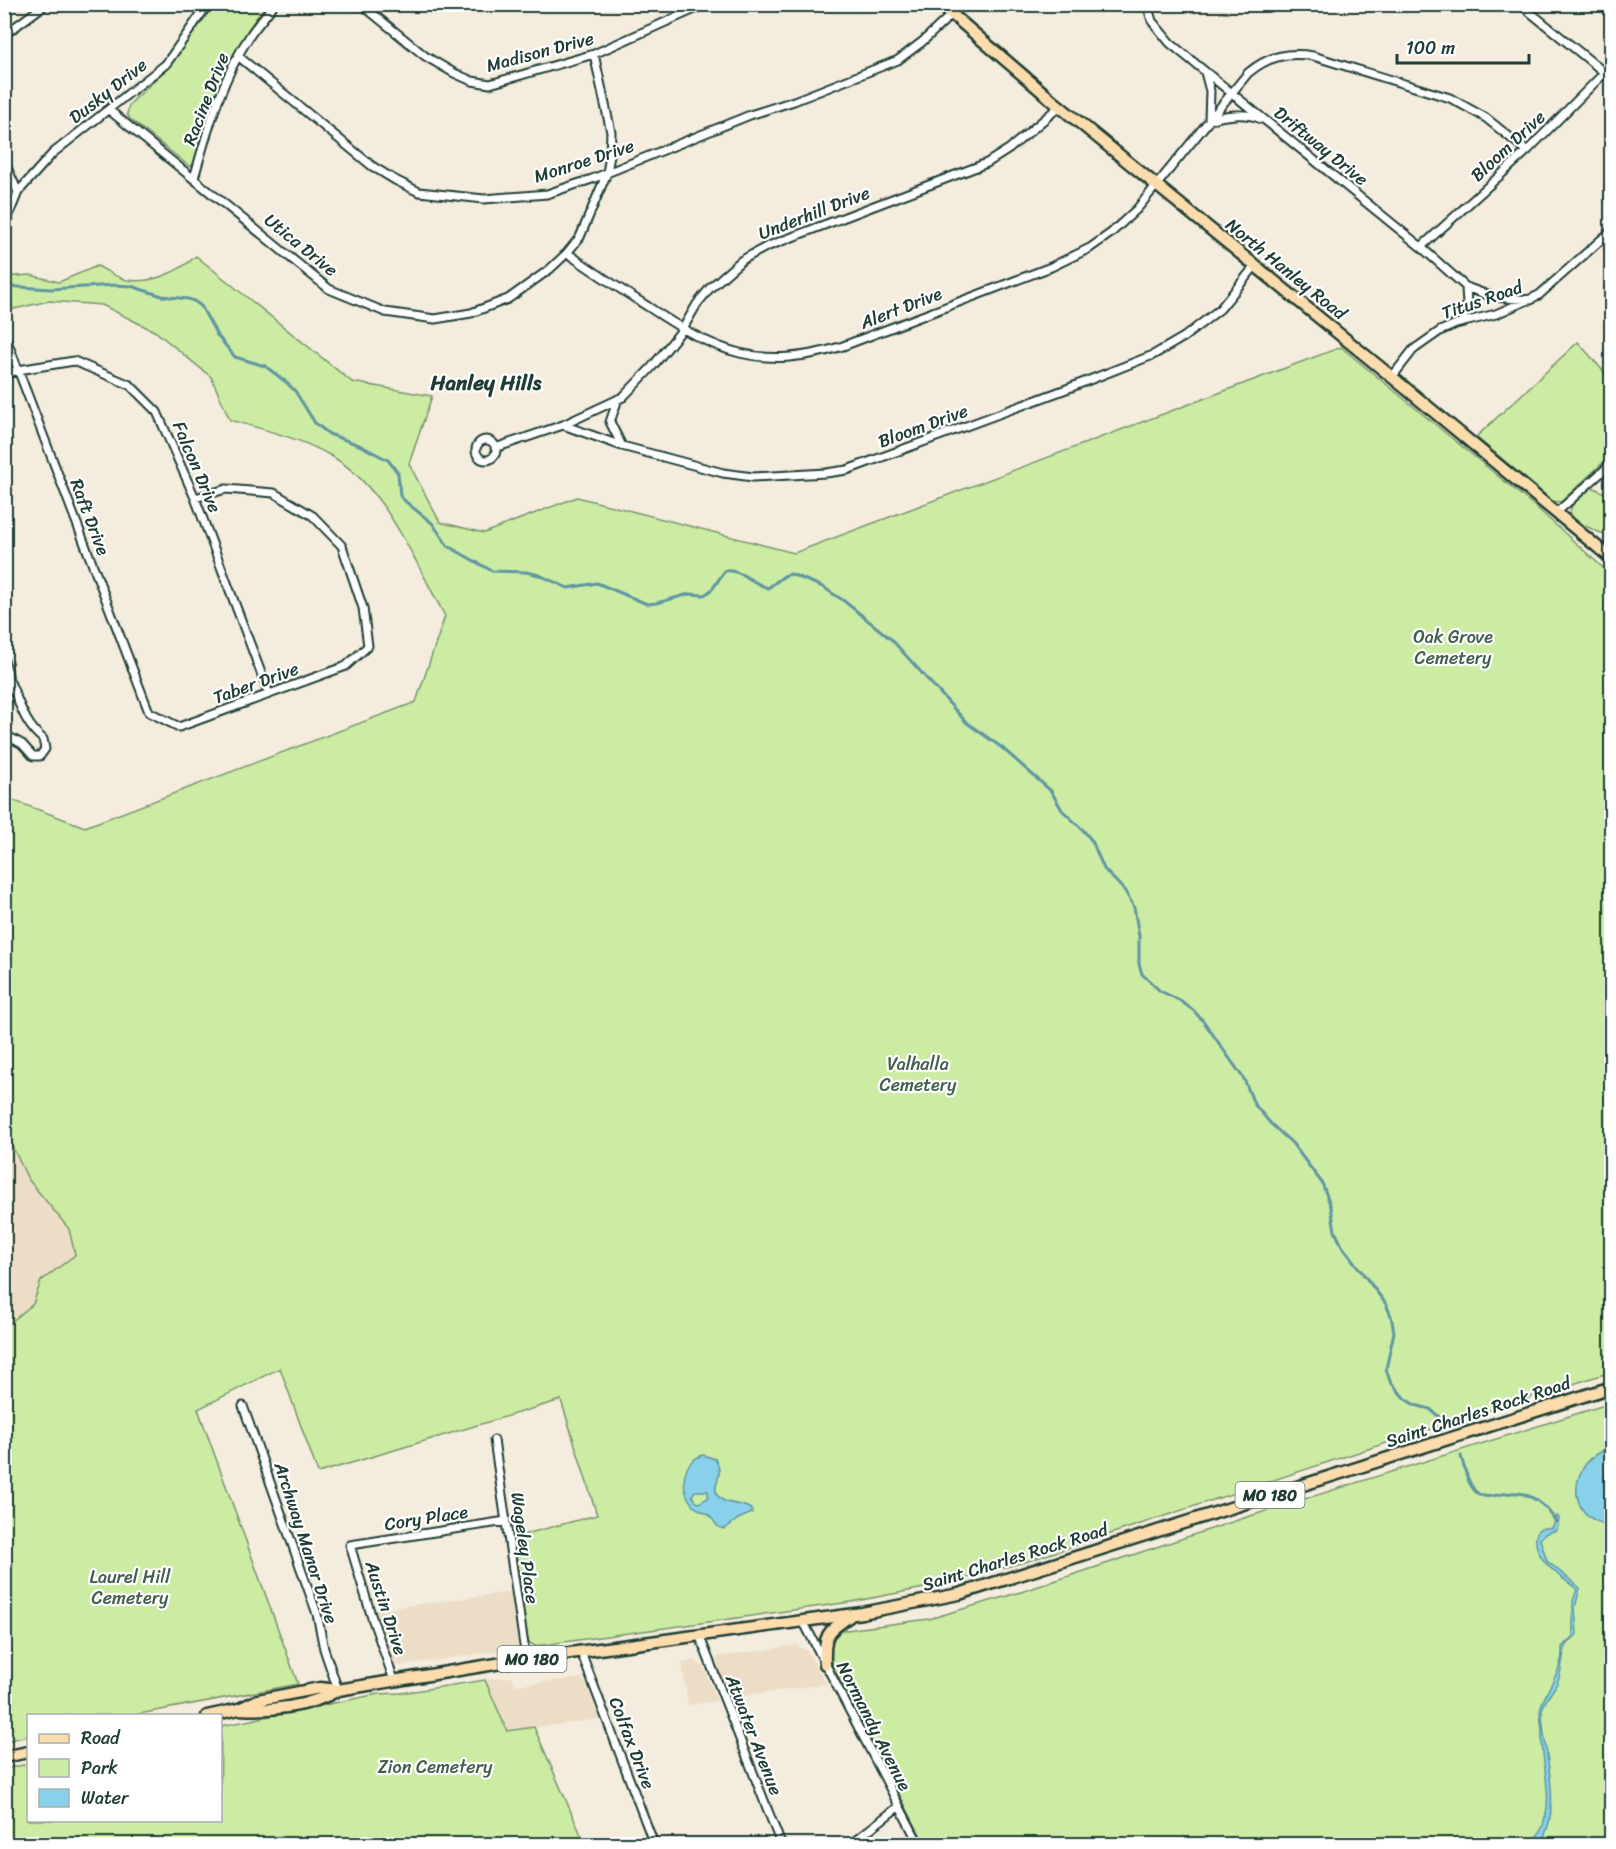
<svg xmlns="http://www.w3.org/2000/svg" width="1616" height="1849" font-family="Sriracha,sans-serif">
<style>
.built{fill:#ecdec6}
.green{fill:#cceba3;stroke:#76946c;stroke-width:1.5}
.water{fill:#89d1eb;stroke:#5f96a2;stroke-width:1.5;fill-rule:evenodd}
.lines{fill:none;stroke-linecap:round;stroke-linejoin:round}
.stream{stroke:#5f96a2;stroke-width:3}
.minor-casing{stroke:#1f3d34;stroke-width:11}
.primary-casing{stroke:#1f3d34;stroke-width:15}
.minor{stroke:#fff;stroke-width:7}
.primary{stroke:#fcdcac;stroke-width:10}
.labels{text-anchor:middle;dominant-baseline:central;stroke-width:4.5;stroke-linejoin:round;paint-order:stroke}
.shield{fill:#fff;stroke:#627771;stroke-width:1.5}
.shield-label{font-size:16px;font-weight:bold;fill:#1f3d34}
.street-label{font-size:18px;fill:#1f3d34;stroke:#fff}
.park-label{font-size:18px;fill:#42604a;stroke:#fff}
.quarter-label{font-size:21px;font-weight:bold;fill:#1f3d34;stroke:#fff}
</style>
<rect width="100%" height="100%" fill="#f4ecdd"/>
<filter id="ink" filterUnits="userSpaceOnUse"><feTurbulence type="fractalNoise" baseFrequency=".0167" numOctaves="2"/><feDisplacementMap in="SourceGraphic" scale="12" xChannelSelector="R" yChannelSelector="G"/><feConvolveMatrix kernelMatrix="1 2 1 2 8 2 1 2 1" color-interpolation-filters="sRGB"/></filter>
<g filter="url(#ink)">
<!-- built -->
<path class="built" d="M4,1131L28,1179L69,1229L75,1255L41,1281L33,1304L5,1327Z
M511,1592L518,1645L517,1648L398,1666L392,1661L375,1610Z
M797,1645L807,1651L827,1684L729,1698L717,1669V1657Z
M694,1660L704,1667L717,1701L688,1705L682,1663Z
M512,1677L516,1685L581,1678L585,1682L601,1719L507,1731L485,1680Z"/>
<!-- green -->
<path class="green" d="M214,5H266C227,54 210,103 194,163L192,166H189L130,119L127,114L129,105L170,65Z
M196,256L352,382L432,396L409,464L440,522L484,533L577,497L794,553L1341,347L1538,509L1611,575V1372L1374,1447L1028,1561L945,1584L851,1602L535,1646L528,1642L514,1537L597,1515L561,1400L318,1473L280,1368L198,1409L298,1684L134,1715L28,1716V1736L5,1741V1327L33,1304L41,1281L75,1255L69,1229L28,1179L5,1131L4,797L85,827L416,702L445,616C416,564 386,488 333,457C301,438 265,430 230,420L211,377L156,332L102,305L49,301L5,311V277L30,275L59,282L97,266C106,270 117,278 127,280C151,284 179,272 196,256Z
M1578,342L1611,380V455L1561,502L1552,501L1476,437Z
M1592,487L1611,496V537C1602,533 1565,521 1571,508C1574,500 1585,493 1592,487Z
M1611,1403V1844H925L829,1658C828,1646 828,1638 839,1631L929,1619L1024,1591L1247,1517Z
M485,1680L507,1731L534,1727L585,1844H5L4,1769L28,1764V1820H220L221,1726L378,1694L401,1693Z"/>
<!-- water -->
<path class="water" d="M1611,1448L1612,1524L1610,1525C1563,1519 1568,1459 1611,1448Z
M703,1455L715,1459C726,1476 711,1485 717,1495C725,1507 743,1501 752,1510V1513L738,1519L725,1529C715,1528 715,1520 708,1514C704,1511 699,1510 695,1507C679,1492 680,1462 703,1455ZM695,1491H708V1498L699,1503L696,1502L692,1495Z
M1557,1516L1559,1518L1557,1530L1545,1534L1540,1539L1547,1561L1580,1588L1575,1608L1577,1634C1574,1640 1567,1641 1565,1647C1562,1659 1562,1672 1557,1683C1553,1692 1542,1703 1542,1712C1543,1753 1564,1807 1540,1844H1529C1532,1840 1538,1836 1541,1830C1556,1798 1540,1763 1542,1730C1542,1723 1538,1714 1541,1707C1547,1686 1564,1671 1562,1647L1573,1636V1601L1577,1589C1560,1577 1527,1555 1538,1530L1543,1528H1552Z"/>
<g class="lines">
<!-- stream -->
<path class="stream" d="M4,286L51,289L116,285L131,286L162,296L188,299L194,301L201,306L217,335L235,357L265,366L286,382L295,391L315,423L329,434L359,445L388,460L398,473L400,496L406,502L432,523L448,546L492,571L526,572L539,575L568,588L597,583L647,604L657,603L689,594L704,595C715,590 717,580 725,571C741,569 753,584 768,588L784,576L791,574L823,587L844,601L891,639L967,723L1001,747L1051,791L1062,810L1083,830L1092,841L1104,869L1125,891L1134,907L1139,936V964L1142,974L1160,991L1179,1000L1193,1010L1204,1022L1244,1079L1254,1104L1271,1124L1292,1143L1322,1183L1331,1207L1335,1231L1342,1246L1386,1304L1391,1316L1394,1332L1386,1369L1390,1381L1405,1399L1415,1405L1430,1409L1443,1420
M1461,1456C1464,1467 1467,1482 1475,1491C1486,1502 1498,1493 1511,1493C1530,1491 1548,1507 1556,1522"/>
<defs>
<path id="minor" d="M361,4L425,56L454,73L472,81L490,84L594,54L706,4
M1147,4L1152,21L1170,43L1421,247L1466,287L1493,297L1531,300
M1520,4L1605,73
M949,12L955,4
M4,35L46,4
M238,56L372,166L395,180L419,192L484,199L547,194L592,179L750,115L794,101L898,60L922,42L952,14
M1205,72L1210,91L1209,120C1224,115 1246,112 1261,119
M109,110L329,289L385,312L435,319L471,313L508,299L550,269L567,253L580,237L607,173L610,155L611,132L594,54
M4,161L18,192L4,227
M194,178C208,129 222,77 251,34C258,24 267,14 274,4
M18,192L53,153L166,64L208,4
M1421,247L1527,151L1612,65
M567,253C593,271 620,289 647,306C716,352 760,372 843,346L1051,267L1090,248L1111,233L1137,209L1248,73C1268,56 1288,52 1313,56L1450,98L1486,118L1527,151
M1462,322L1467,305L1466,287
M4,333L149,712L179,727L346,666L368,646L363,608L342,546L313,516L274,493L226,489L195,498
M4,375L18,370L74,361L130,385L157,412L195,498L269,694
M1392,377L1413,350L1440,331L1456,324L1496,314L1539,295L1612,230
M618,399L610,422L622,446
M563,425L622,446L723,473L753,477L826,473L847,470L1069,388L1153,355L1184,337L1220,309L1255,266
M476 450a10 10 0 1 1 20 0a10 10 0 1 1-20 0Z
M495,448L563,425L623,397L652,367L682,330L697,304L710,288L742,260L766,247L987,163L1009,149L1060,106
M1556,513L1612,463
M4,661C9,672 10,685 4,696
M4,734L22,744L33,756H40L45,749L43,739C23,723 19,700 8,678
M243,1406L317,1614L324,1649L338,1690
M494,1440L526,1659
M803,1621L919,1844
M700,1637L781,1844
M581,1652L654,1844
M394,1680L372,1618L350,1545L506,1521
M851,1844L898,1807"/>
<path id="primary" d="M940,4L1053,101L1392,377L1612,559
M825,1664C824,1634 826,1633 850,1616
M240,1709C271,1711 310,1707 338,1690
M207,1716L239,1709L258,1700L320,1688L338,1690L526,1659L862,1613L959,1594L1612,1387
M4,1757L28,1752"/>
</defs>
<!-- minor casing -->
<use href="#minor" class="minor-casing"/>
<!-- primary casing -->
<use href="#primary" class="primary-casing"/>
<!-- minor -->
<use href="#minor" class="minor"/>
<!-- primary -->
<use href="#primary" class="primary"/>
</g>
</g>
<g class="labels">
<!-- shield labels -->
<g class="shield">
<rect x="1235.5" y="1482" width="69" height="26" rx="4.5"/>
<rect x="497.5" y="1646" width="69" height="26" rx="4.5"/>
</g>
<g class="shield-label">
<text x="1270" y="1495">MO 180</text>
<text x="532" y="1659">MO 180</text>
</g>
<!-- street labels -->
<g class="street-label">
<text transform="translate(540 52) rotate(-15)">Madison Drive</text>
<text transform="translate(108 91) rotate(-38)">Dusky Drive</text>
<text transform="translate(206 99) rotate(-69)">Racine Drive</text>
<text transform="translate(1321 146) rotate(39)">Driftway Drive</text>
<text transform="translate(1508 146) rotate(-43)">Bloom Drive</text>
<text transform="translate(584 161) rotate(-18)">Monroe Drive</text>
<text transform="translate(814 213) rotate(-21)">Underhill Drive</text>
<text transform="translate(301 245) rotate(39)">Utica Drive</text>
<text transform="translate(1286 269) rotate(39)">North Hanley Road</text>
<text transform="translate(1482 300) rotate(-19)">Titus Road</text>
<text transform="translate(901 308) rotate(-21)">Alert Drive</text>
<text transform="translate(923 426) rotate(-20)">Bloom Drive</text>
<text transform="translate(197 467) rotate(67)">Falcon Drive</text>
<text transform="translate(90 517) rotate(69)">Raft Drive</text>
<text transform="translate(256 683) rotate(-20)">Taber Drive</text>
<text transform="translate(1478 1412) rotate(-18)">Saint Charles Rock Road</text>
<text transform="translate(426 1518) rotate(-9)">Cory Place</text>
<text transform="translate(306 1543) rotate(72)">Archway Manor Drive</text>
<text transform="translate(525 1548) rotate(82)">Wageley Place</text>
<text transform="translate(1015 1557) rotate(-17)">Saint Charles Rock Road</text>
<text transform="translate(386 1608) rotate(72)">Austin Drive</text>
<text transform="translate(874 1726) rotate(63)">Normandy Avenue</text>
<text transform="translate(754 1735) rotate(69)">Atwater Avenue</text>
<text transform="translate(632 1743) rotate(69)">Colfax Drive</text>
</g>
<!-- park labels -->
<g class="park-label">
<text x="1453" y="637">Oak Grove<tspan x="1453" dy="21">Cemetery</tspan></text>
<text x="918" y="1064">Valhalla<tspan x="918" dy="21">Cemetery</tspan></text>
<text x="130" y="1577">Laurel Hill<tspan x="130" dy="21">Cemetery</tspan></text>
<text x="435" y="1767">Zion Cemetery</text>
</g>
<!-- quarter labels -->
<g class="quarter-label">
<text x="486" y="383">Hanley Hills</text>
</g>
</g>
<!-- margin -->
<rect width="1616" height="1849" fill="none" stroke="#fff" stroke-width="24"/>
<rect x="12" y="12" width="1592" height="1825" fill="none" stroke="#1f3d34" stroke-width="2" filter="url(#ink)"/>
<!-- legend -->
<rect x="27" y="1714" width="195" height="108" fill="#ffffff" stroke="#a5b1ae" stroke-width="1.5"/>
<rect x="39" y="1734" width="30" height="9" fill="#fcdcac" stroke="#a5b1ae" stroke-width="1.5"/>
<text x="81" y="1744" font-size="18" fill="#1f3d34">Road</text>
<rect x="39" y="1759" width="30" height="18" fill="#cceba3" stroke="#a5b1ae" stroke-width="1.5"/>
<text x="81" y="1774" font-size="18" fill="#1f3d34">Park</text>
<rect x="39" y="1789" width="30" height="18" fill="#89d1eb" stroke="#a5b1ae" stroke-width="1.5"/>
<text x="81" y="1804" font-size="18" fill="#1f3d34">Water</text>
<!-- scale -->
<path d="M1397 54v9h132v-9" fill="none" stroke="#1f3d34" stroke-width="3"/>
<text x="1406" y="54" font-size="18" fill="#1f3d34" stroke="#ffffff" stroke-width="4.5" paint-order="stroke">100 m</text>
</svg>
